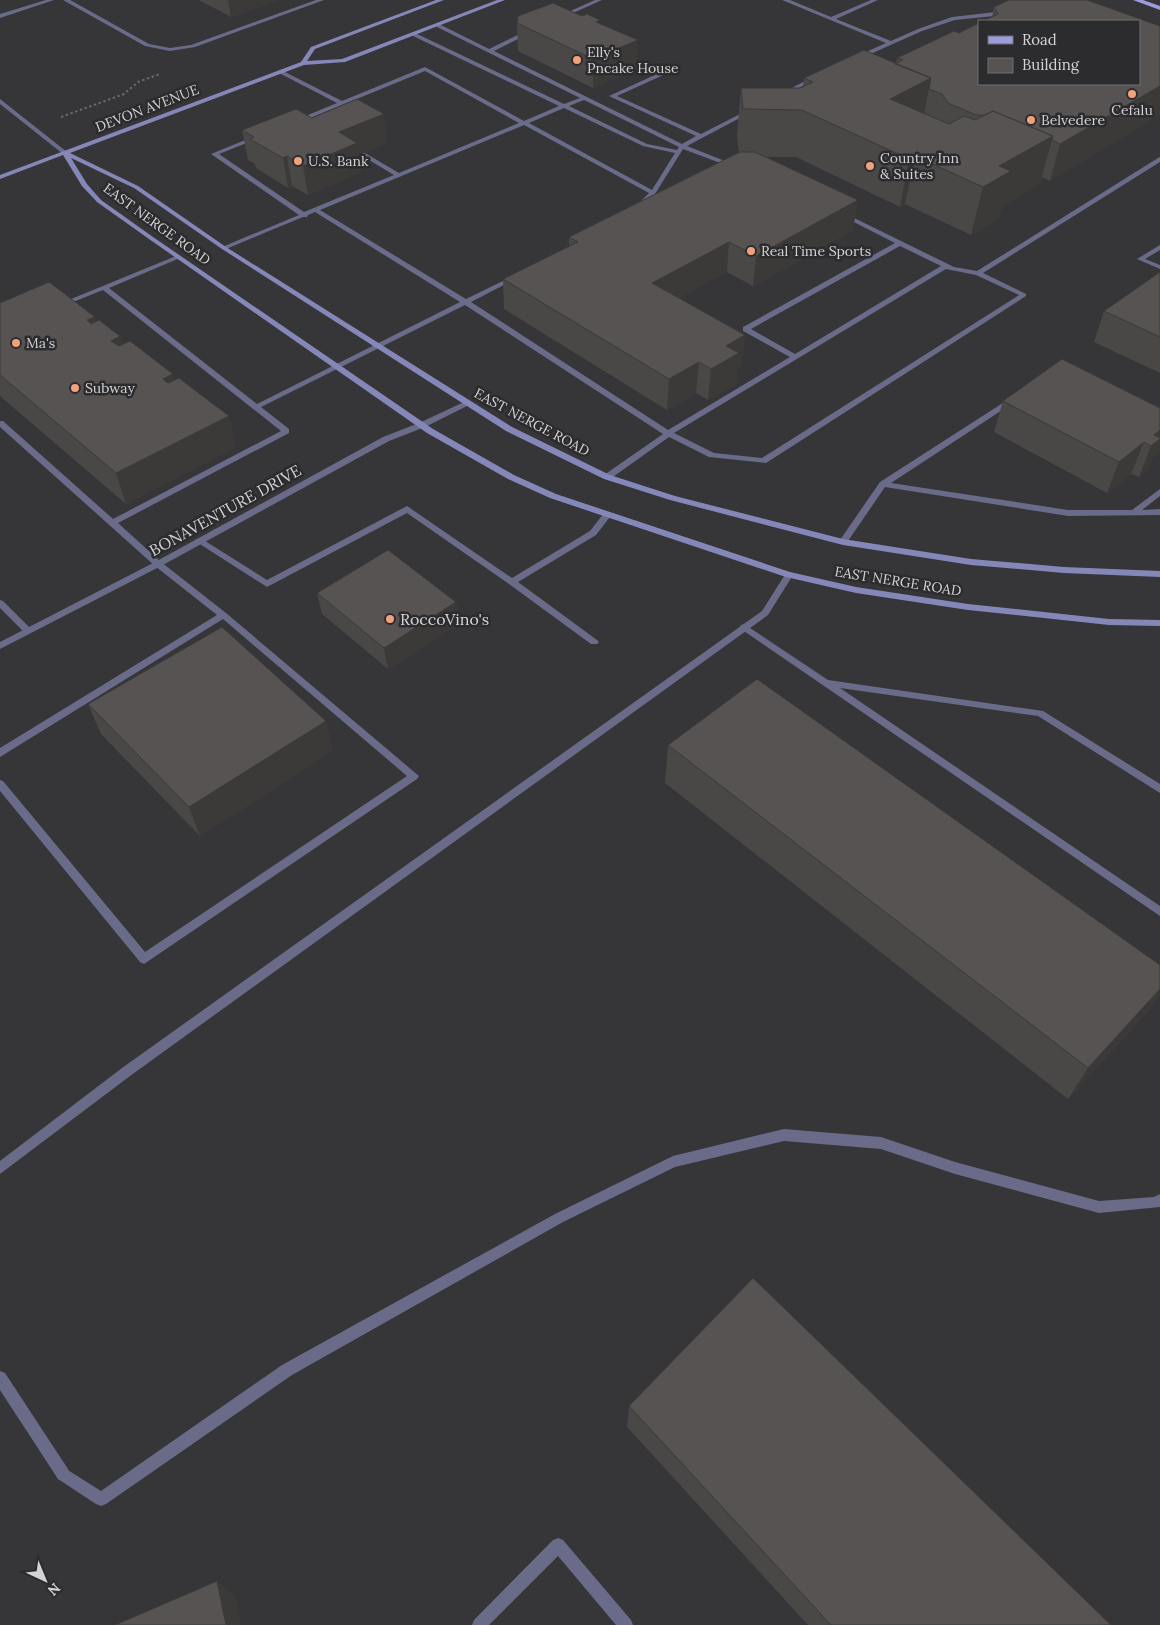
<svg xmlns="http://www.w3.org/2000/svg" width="1160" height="1625" font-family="Lora,serif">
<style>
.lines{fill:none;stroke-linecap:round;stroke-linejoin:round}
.path{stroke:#69696b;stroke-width:2;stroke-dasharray:2.5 2.5;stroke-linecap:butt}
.lane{fill:#696b89;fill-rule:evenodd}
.street{fill:#696b89;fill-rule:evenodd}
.secondary{fill:#8587b8;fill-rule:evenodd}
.primary{fill:#9b9ddb;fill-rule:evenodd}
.wall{fill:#4a4747}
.shaded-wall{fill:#3c3a39}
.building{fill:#565352;stroke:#3c3a39}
.poi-dot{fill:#f1a17c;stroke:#2c2c2f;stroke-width:2}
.labels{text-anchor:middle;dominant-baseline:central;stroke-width:5;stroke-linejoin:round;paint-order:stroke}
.far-poi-label{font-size:14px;fill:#d3d3d5;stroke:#2c2c2f;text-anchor:start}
.far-street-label{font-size:14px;fill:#d3d3d5;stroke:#2c2c2f}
.street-label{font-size:16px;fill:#d3d3d5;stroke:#2c2c2f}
.poi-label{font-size:16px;fill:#d3d3d5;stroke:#2c2c2f;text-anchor:start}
</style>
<rect width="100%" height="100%" fill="#363639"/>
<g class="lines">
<!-- path -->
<path class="path" d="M61,117L124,94L138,82L160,74"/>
<!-- lane -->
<path class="lane" d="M46,0H54L0,18V14Z
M63,0H70L149,44L170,48L191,45L316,0H324L195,47L170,51L145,46Z
M595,0H602L562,18L557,17Z
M782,0H790L831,17L871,0H878L836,19L891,41L918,29L952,17L1004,11L1007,13L1004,15L955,20L922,31L857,60L854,58L855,57L886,43Z
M435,24H439L489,49L526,31H530V33L494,51L682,144L696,136L609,96L668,69L671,71L670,72L617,96L701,134L748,110L753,111L687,146L735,165V167H731L683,149L655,194L639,208L636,206L649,193L524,125L320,210L466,299L513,276H517V278L471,302L668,430L790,357L743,331V327L895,243L842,216V214H846L954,267L977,271L1158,158L1160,157V162L983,273L1026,294V296L766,463L709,457L669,437L610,479H604V475L663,434L465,305L261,407L289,429V433L118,523L161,562L226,613L419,776L417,779L144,964L140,962L0,791V780L3,781L145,952L407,776L223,619L0,757V748L217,615L155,566L0,427V421H3L113,519L281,431L103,290L63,306H59V304L176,256H180V258L109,288L257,404L460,302L315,212L308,215L307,217H303L226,249H222V247L299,215L211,154L255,136H259V138L219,154L304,212L394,175L349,148V146H353L399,173L519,123L425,71L298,123L296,122V120L337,103L279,73V71L281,70L342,101L425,67L524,121L559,106L411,35L410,34L413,32L564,104L580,98L435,26ZM584,100L679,147L677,150L647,144L569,106ZM564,108L643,146L675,153L652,190L529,123ZM900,246L941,266L795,354L751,329ZM946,269L976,275L1019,295L762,458L714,453L674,433Z
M813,77L818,78L785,95L780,94Z
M0,99L67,152V154H63L0,104Z
M1160,245V250L1145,259L1160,265V269L1137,259Z
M1009,399H1012L1016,401L891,483L1068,510H1132L1160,489V496L1142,510L1160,509V515L1068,516L885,487L846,544H840V540L880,482Z
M407,506L512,578L590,531L604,513H610V517L596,535L518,582L597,640L599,642L597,644H591L509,584L407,513L267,587L195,541L196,539H202L267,580Z
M0,600L3,601L31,629L32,631L31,633H25L0,608Z
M744,624L828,680L1043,711L1160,784V793L1038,716L840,688L1160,906V916L741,629L740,627L741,625Z
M784,1129L881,1137L955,1162L1099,1201L1154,1197L1160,1194V1207L1099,1213L955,1174L881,1149L784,1141L675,1167L563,1222L292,1375L106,1504L101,1506L96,1504L58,1479L56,1474L58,1469L63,1467L101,1491L282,1365L555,1214L673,1156Z
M558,1538L563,1540L631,1620L633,1625H616L558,1556L489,1625H472L474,1620L553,1540Z"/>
<!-- street -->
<path class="street" d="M464,402H470L471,404L425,427L389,441L161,566L0,649V642L155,562L383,437L419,423Z
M789,572L793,575L768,615L130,1076L0,1174V1161L122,1068L762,611L786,573Z
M0,1371L5,1373L68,1469L70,1474L68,1479L63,1481L58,1479L0,1390Z"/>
<!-- secondary -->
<path class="secondary" d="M436,0H444L315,49L307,61L342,59L497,0H505L345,62L304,65L70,153L138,186L226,247L512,427L610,475L675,496L843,539L971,559L1064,567L1160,571V577L1064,573L971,565L843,545L670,500L604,479L506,431L222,249L134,188L71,158L87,184L101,200L153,237L433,429L514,475L556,494L790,572L856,587L968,604L1109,619L1160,620V626L1109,625L968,610L856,593L786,577L550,498L508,479L427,433L149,239L97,202L82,186L63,155L0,179V175L301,62L311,47Z"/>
<!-- primary -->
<path class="primary" d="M1133,0H1143L1160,6V10Z"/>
</g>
<!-- wall -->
<path class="wall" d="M199,0H279L231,17Z
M994,7L1160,26L1050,181L1042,177L1040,184L1002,206L998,219L971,235L905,204L900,207L796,157H766L853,230L753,286L727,272L679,298L745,335L741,366L737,369L736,384L708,400L696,393L667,410L504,309L503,279L569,246V237L739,153L737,135L741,88H800L803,87L804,78L895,64L896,63L897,58L959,33L992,17Z
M582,16L600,23L637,68L593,88L518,51L517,23Z
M312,118L387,143L359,155L361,172L308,195L292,186L288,188L256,168L255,164L248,160L242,130Z
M1160,272V373L1094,342L1104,311Z
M0,303L95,317L96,322L120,336L123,345L174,380L236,447L126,504L0,396Z
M1003,401L1160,408L1153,457L1148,470L1139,477L1131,474L1107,493L994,432Z
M317,593L456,602L458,624L388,669L322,614Z
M88,704L326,721L332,751L200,836L101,734Z
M668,745L1151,1008L1068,1099L665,783Z
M629,1406L1111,1625H808L627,1427Z"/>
<!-- shaded-wall -->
<path class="shaded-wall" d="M228,0H279L231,17Z
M638,40L637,68L593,88V59Z
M1160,74V115L1050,181L1060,144Z
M931,78L922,125L890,99Z
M384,114L387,143L359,155L361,172L308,195L303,166L339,132Z
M1053,136L1040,184L1002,206L998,219L971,235L983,187L999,166Z
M287,156L292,186L288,188L283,158Z
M915,156L905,204L900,207L909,159Z
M858,200L853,230L753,286L756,256Z
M729,242L727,272L651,314L652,283Z
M95,317L104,348L87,320Z
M745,335L741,366L737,369L736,384L708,400L711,369L726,346Z
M120,336L130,367L111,341Z
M699,362L696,393L667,410L669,379Z
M173,374L181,405L163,379Z
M229,416L236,447L126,504L116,473Z
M1160,430V452L1153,457L1148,470L1139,477L1151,446L1154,435Z
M1144,442L1131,474L1107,493L1119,462Z
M456,602L458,624L388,669L384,648Z
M326,721L332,751L200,836L189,807Z
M1160,989V995L1151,1008L1068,1099L1088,1068Z
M217,1581L235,1595L241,1625H226Z"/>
<!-- building -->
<path class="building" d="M1009,0H1087L1160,26V86L1060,144L1052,140L1053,136L993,111L985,115H976L948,103L942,94L929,89L931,78L895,64L903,60L897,58L954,31L959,33L979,23V84H1139V21H983L998,14L994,7Z
M553,3L582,16L587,14L600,20L596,22L638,40L593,59L517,23L518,16Z
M864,50L931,78L890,99L949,124L964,116L975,120L993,111L1053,136L999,166L1011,171L983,187L915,156L909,159L802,110L743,109L741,88H800L813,82L804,78Z
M357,99L384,114L339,132L357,143L303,166L287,156L283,158L250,139L254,137L242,130L296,109L312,118Z
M740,152H755L858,200L756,256L729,242L652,283L745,335L726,346L739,353L711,369L699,362L669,379L503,279L578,242L569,237Z
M1160,272V337L1104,311Z
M49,282L95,317L87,320L91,324L99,320L120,336L111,341L119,346L130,341L173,374L163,379L168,383L179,378L229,416L116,473L0,375V303Z
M1062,359L1160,408V430L1154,435L1160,438V439L1151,446L1144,442L1119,462L1003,401Z
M388,550L456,602L384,648L317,593Z
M222,627L326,721L189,807L88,704Z
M757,679L1160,965V989L1088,1068L668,745Z
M753,1278L1111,1625H831L629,1406Z
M217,1581L226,1625H115Z"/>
<!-- markers -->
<g class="poi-dot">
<circle cx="577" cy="60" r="5"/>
<circle cx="1132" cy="94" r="5"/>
<circle cx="1031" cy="120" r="5"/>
<circle cx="298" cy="161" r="5"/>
<circle cx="870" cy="166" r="5"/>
<circle cx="751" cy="251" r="5"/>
<circle cx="16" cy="343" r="5"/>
<circle cx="75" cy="388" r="5"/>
<circle cx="390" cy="619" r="5"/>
</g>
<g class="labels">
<!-- far-poi labels -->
<g class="far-poi-label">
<text x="587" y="52">Elly's<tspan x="587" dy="16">Pncake House</tspan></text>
<text x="1132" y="110" text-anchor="middle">Cefalu</text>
<text x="1041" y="120">Belvedere</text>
<text x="880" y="158">Country Inn<tspan x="880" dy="16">&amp; Suites</tspan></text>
<text x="308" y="161">U.S. Bank</text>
<text x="761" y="251">Real Time Sports</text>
<text x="26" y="343">Ma's</text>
<text x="85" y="388">Subway</text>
</g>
<!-- far-street labels -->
<g class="far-street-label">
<text transform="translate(147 108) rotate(-21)">DEVON AVENUE</text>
<text transform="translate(157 224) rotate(36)">EAST NERGE ROAD</text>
<text transform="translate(532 422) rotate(28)">EAST NERGE ROAD</text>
<text transform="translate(898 581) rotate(9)">EAST NERGE ROAD</text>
</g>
<!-- street labels -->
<g class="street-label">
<text transform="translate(225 510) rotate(-29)">BONAVENTURE DRIVE</text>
</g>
<!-- poi labels -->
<g class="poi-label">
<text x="400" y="619">RoccoVino's</text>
</g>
</g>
<!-- legend -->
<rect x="978" y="20" width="162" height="65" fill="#2c2c2f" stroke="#6f6f71"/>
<rect x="988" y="36" width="25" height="8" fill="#9b9ddb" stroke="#6f6f71"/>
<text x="1022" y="45" font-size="15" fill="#d3d3d5">Road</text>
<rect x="988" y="58" width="25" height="15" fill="#565352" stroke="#6f6f71"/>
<text x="1022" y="70" font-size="15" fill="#d3d3d5">Building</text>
<!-- north arrow -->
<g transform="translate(45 1580) rotate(136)" stroke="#2c2c2f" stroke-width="4" paint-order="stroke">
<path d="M0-4L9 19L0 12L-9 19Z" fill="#d3d3d5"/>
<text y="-8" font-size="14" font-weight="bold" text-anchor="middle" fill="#d3d3d5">N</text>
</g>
</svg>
